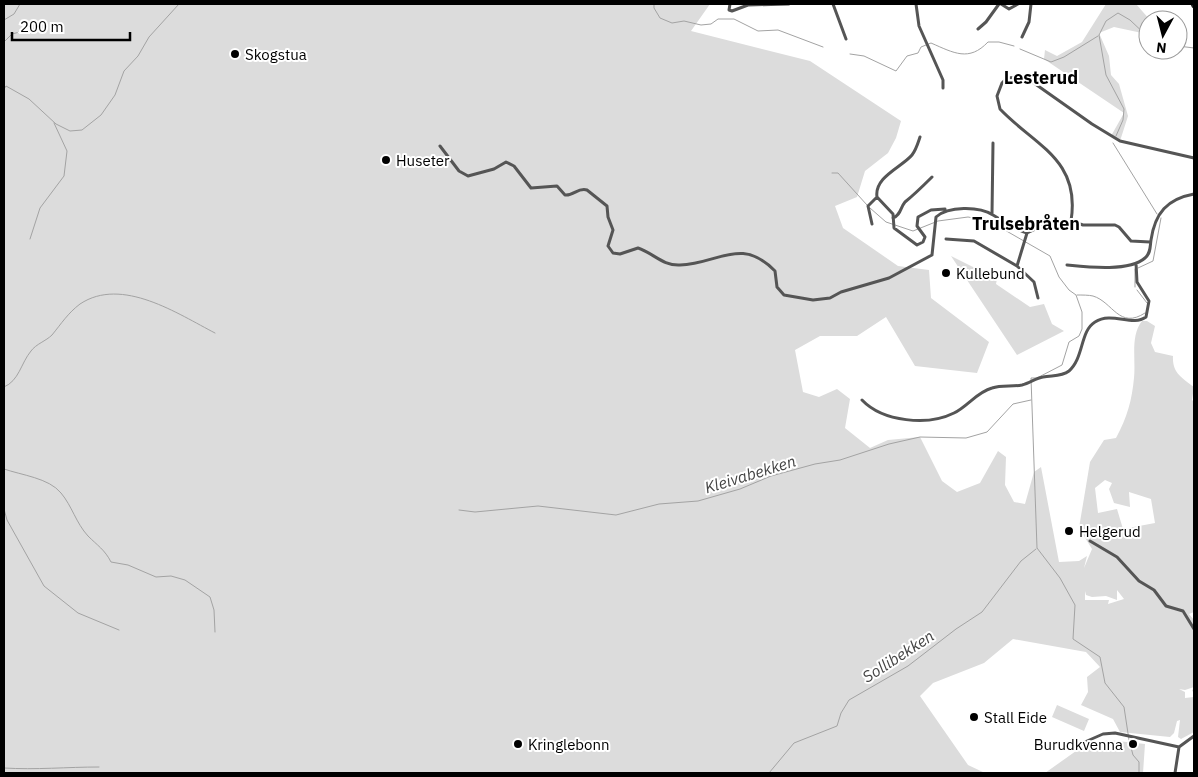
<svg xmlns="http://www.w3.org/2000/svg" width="1198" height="777" font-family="'IBM Plex Sans',sans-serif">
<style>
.green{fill:#dcdcdc;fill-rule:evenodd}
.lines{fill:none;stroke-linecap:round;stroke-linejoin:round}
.stream{stroke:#a3a3a3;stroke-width:1}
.street{stroke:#555;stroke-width:3}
.secondary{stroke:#222;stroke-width:5}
.poi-dot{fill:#000;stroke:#fff;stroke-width:2}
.labels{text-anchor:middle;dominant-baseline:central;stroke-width:4;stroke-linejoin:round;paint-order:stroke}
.poi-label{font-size:15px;fill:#000;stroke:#fff;text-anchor:start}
.water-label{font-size:16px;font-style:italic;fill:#444;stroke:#fff}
.quarter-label{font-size:18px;font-weight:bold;fill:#000;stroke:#fff}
</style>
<rect width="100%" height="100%" fill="#fff"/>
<!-- green -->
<path class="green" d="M4,4H710L691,31L810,61L901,121L896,138L888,153L865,171L857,197L835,206L843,228L898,266L929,270L931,298L989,342L977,373L915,366L886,317L857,336H820L795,350L803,392L819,397L837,389L850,399L845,428L870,448L888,440L920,437L942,481L957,492L980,483L998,451L1006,457L1005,485L1014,502L1025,504L1034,472L1041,467L1059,562L1079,561L1087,556L1084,568L1092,549L1079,528L1090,462L1104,440L1116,438C1127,418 1132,400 1134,378C1136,359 1130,336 1142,321H1147L1155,326L1151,343L1155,352L1173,356C1172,373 1182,378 1194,387L1192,400L1194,402V612L1189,614L1194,620V692L1192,691L1194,687L1185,690L1179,689L1185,692V698L1194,697V732L1181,739L1178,737L1180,720L1177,721L1174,733L1170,737L1120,732L1113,719L1081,705L1088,692L1087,677L1100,667L1086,652L1013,639L984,663L933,683L920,696L968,765L985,773H4ZM1105,480L1112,483L1109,489L1114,503L1130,507L1129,492L1151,499L1155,523L1123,529L1117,509L1098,513L1095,488ZM1117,590L1124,599L1108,604L1109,600H1085V591L1086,595L1092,597L1106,596L1117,600Z
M1106,4H1136L1150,20H1148V38L1142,33L1114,27L1099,33L1109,56L1111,75L1119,84L1128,116L1120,141L1111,136L1124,113L1044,59L1045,50L1057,56L1082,42Z
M951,256L997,279L996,284L1030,307L1044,304L1052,324L1064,331L1017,355Z
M1057,705L1089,719L1084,731L1052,717Z
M1108,740L1145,744L1143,773H1045L1076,751Z"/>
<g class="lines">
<!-- stream -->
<path class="stream" d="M654,4V8L660,18L672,23L684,21L701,25L711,24L718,19H734L758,31L778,30L823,47
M4,20L14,14L20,4
M4,42L12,34L35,28
M1178,46L1194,48
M1020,49L1051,62L1064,57L1098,36
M850,54L864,56L896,71L907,56L918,53L921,47L931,43C954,53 969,62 988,42H999L1014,46
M4,89L6,86L29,99L56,124L70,131L82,130L101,115L115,95L124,71L138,56L149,37L179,4
M1116,136L1123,120L1124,109L1106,75L1099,35L1106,21L1118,13L1130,20L1148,37
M1113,143L1157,214
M832,173H838L867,205
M870,208L886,222L913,231L938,221L968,217L989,221L1050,256L1059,277L1069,290L1076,295L1082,312V329L1079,336L1069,342L1062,365L1037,378H1031L1037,548L1060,578L1075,605L1073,639L1100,657L1105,683L1124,707L1129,740L1133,755L1139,762V773
M30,239L40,208L64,176L67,151L54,123
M1138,268L1153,261L1161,218
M1135,269V287
M1137,290L1147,303
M1077,295C1082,295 1089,295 1093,296C1113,302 1119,330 1145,313
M4,387C19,381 21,363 31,351C36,344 46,341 52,335C61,324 68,313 80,304C122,276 178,314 215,333
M4,469C21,475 49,478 61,493C72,506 76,523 88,536C97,545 105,550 111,562L128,565L156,577L171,576L185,580L210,597L214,610L215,632
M4,509L7,520L44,586L78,613L119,630
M459,510L475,512L538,506L616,515L659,504L698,501L740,489L771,476L815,464L840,460L889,444L920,437L966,438L987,432L1013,404L1031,400
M4,768C36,770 67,767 99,767
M769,773L794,743L837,726L841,713L849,700L908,666L956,629L982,612L1021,561L1036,549"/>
<!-- street -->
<path class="street" d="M730,4L729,10L732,11L748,5L789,4
M833,4L846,39
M916,4L919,26L943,80V88
M1001,4L1009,9L1018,4
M978,29L986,22L999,4
M1022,37L1029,22L1031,4
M920,137C918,143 916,150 912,155C902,167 874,177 877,197L893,214L894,228L917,245L923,242L925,237L917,226L918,217L931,210L945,209
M440,146L459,171L468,176L494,169L506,162L514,166L531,188L557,186L565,195C574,196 578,187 587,190L607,206L608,217L613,230L608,246L613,253L620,254L638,248C653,253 663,266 680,265C718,264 741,236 775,271L777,287L784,295L813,300L830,298L841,292L889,278L932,255L936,217C948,206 979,206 993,215C1005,222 1013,229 1027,233L1040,227L1071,221L1083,225H1115L1119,227L1131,241L1150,242
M992,214L993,143
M893,218C901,215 900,208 905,202C915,194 923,186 932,177
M1071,221C1081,159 1034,145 1000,109L997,96L1002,83L1007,78L1021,77L1031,81L1092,124L1120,141L1194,158
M872,224L868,206L877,197
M946,239L974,241L1017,266L1034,282L1038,298
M1067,265C1087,267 1129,272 1145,258C1151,253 1150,246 1151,240C1155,213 1167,199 1194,194
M1017,266L1027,233
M862,400C883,422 928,426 954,413C968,406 977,392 992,388C1002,385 1012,387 1022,385C1030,383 1036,378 1043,377C1052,375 1061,377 1069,371C1084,358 1080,331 1095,322C1112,311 1132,327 1146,317L1149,301L1137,282L1136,263
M1090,541L1117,557L1139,581L1154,590L1166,606L1183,611L1194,629
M1078,745L1103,734L1115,733L1179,747
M1175,773L1179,747L1194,736"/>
<!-- secondary -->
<path class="secondary" d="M1193,4L1194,6"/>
</g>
<!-- markers -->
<g class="poi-dot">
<circle cx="235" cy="54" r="5"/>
<circle cx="386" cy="160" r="5"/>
<circle cx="946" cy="273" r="5"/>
<circle cx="1069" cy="531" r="5"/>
<circle cx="974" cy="717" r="5"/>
<circle cx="518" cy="744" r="5"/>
<circle cx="1133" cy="744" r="5"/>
</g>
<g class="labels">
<!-- poi labels -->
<g class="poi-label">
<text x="245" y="54">Skogstua</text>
<text x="396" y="160">Huseter</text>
<text x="956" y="273">Kullebund</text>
<text x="1079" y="531">Helgerud</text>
<text x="984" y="717">Stall Eide</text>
<text x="528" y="744">Kringlebonn</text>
<text x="1123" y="744" text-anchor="end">Burudkvenna</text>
</g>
<!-- water labels -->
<g class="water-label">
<text transform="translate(750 474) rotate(-17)">Kleivabekken</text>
<text transform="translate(898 656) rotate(-33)">Sollibekken</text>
</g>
<!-- quarter labels -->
<g class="quarter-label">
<text x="1041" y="77">Lesterud</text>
<text x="1026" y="223">Trulsebråten</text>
</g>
</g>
<!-- border -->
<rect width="1198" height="777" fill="none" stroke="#000000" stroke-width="10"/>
<!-- north arrow -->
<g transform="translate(1163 35) rotate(187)"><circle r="24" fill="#ffffff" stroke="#999999"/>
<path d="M0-4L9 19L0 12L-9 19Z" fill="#000000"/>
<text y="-8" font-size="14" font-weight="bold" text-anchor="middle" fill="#000000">N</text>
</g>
<!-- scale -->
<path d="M12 32v8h118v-8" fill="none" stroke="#000000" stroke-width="2.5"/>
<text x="20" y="32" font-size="15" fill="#000000" stroke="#ffffff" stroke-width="4" paint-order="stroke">200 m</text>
</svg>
